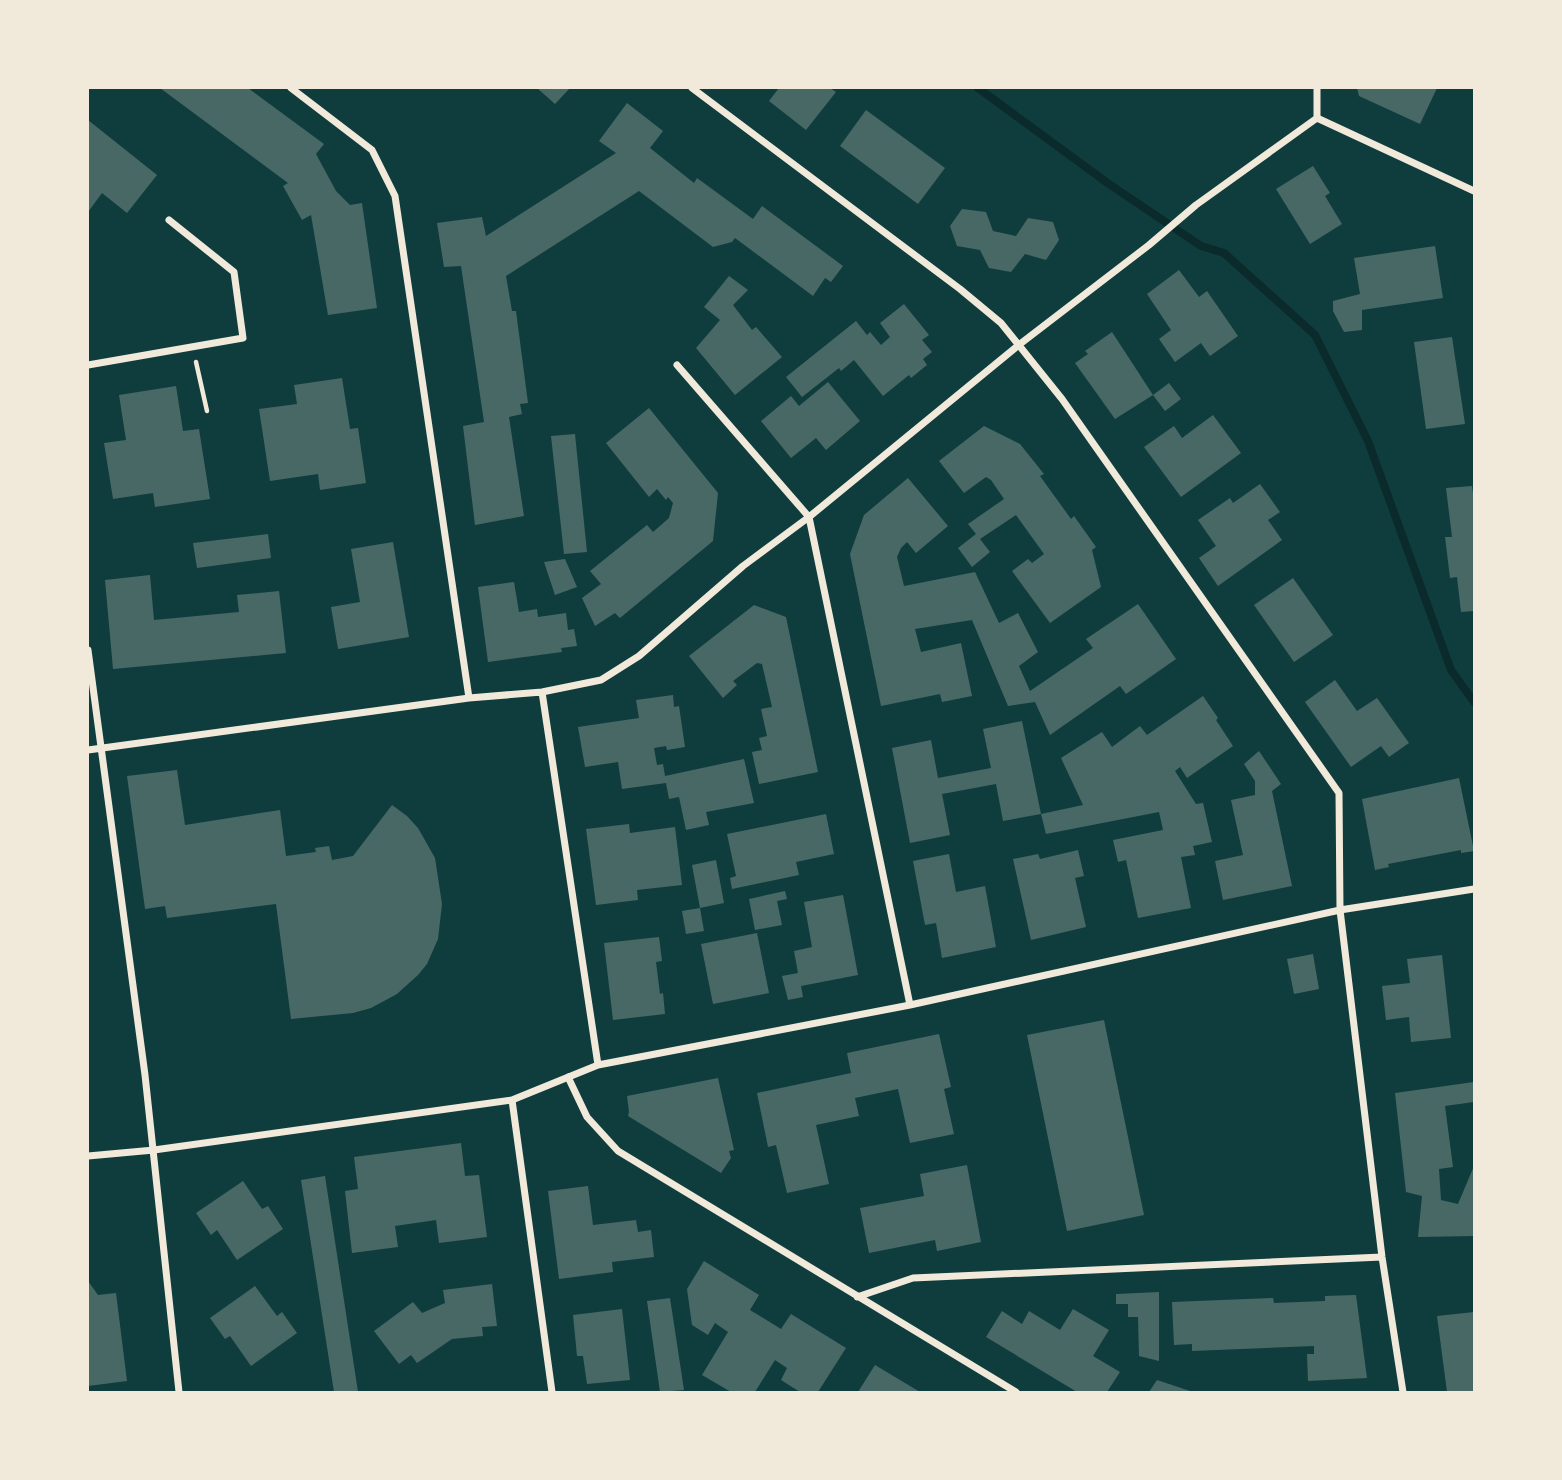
<svg xmlns="http://www.w3.org/2000/svg" width="1562" height="1480" font-family="Ubuntu,sans-serif">
<style>
.lines{fill:none;stroke-linecap:round;stroke-linejoin:round}
.stream{stroke:#0a2a2b;stroke-width:8}
.building{fill:#486865}
.path{stroke:#f1e9da;stroke-width:4.5}
.minor{stroke:#f1e9da;stroke-width:7}
</style>
<rect width="100%" height="100%" fill="#0f3d3e"/>
<g class="lines">
<!-- stream -->
<path class="stream" d="M978,88L1109,184L1201,246L1224,253L1315,335L1368,441L1451,670L1474,702"/>
</g>
<!-- building -->
<path class="building" d="M160,88H248L324,144L316,154L336,191L350,205L362,203L377,308L328,315L311,215L302,220L283,186L288,183Z
M537,88H570L555,104Z
M779,88H830L836,92L806,130L769,101Z
M1357,88H1437L1420,124L1359,96Z
M627,103L663,131L650,148L694,183L697,178L753,219L762,206L843,266L831,282L825,278L813,296L735,238L732,242L713,247L639,191L506,276L512,311H516L528,403L520,404L522,414L509,417L524,516L475,525L463,426L484,422L461,266L444,267L437,223L482,217L486,236L616,153L599,141Z
M866,110L945,168L918,204L840,146Z
M88,120L157,175L127,213L102,193L88,212Z
M1313,166L1330,193L1325,196L1342,224L1310,244L1276,189Z
M962,209L986,212L993,231L1016,236L1028,218L1053,222L1059,240L1046,260L1025,254L1011,272L989,268L980,250L957,246L950,226Z
M1435,246L1443,298L1362,310V330L1344,332L1333,311V301L1360,294L1354,258Z
M1179,270L1199,297L1207,291L1238,336L1210,356L1201,343L1175,362L1159,339L1171,330L1147,294Z
M729,276L748,290L733,305L752,330L756,327L782,357L735,395L696,348L720,320L704,307Z
M904,304L929,335L922,340L932,352L923,359L927,365L911,378L909,375L883,396L854,360L841,371L839,368L802,397L786,377L856,321L867,335L870,332L881,345L890,337L880,323Z
M1112,332L1153,395L1115,419L1075,363L1088,354L1085,351Z
M1452,337L1465,424L1426,429L1414,342Z
M342,378L350,429L358,428L366,483L320,490L318,474L270,481L259,409L297,404L294,385Z
M828,382L860,421L826,450L816,438L791,458L761,421L791,396L799,406Z
M1169,383L1181,399L1165,411L1153,395Z
M176,386L183,431L199,429L210,499L155,507L153,493L113,499L104,443L126,440L119,395Z
M649,408L718,493L713,541L620,618L615,613L595,626L582,598L601,584L590,571L647,525L653,532L669,518L673,503L668,497L666,500L657,489L649,497L606,443Z
M1213,415L1241,453L1181,497L1144,447L1174,426L1182,438Z
M984,426L1020,444L1044,474L1040,476L1071,519L1074,516L1096,547L1092,550L1101,587L1050,623L1012,571L1028,559L1032,563L1044,554L1016,515L980,539L990,552L972,567L958,548L976,534L968,524L1004,499L991,480L986,477L964,493L939,461Z
M575,434L587,552L564,554L551,436Z
M908,478L948,526L916,553L907,542L901,548L897,557L904,586L975,572L999,623L1018,613L1038,652L1019,666L1030,691L1093,648L1086,639L1138,604L1176,659L1126,694L1120,686L1050,735L1035,702L1008,706L972,620L915,629L921,652L961,643L972,696L942,702L940,694L881,706L850,554L864,515Z
M1260,484L1280,512L1268,520L1282,540L1218,586L1199,558L1216,546L1198,520L1230,498L1233,503Z
M1472,486L1474,501V611L1461,612L1457,577L1450,578L1445,537H1452L1446,488Z
M268,534L271,558L197,568L193,543Z
M393,542L409,637L338,649L331,607L360,602L351,549Z
M565,559L577,587L555,595L544,562Z
M150,575L154,620L239,612L237,595L279,591L286,653L113,669L105,580Z
M1293,578L1333,635L1294,662L1254,605Z
M514,582L519,612L537,609L538,617L566,613L568,630L574,629L577,646L561,648L562,652L488,662L478,587Z
M754,605L786,617L818,772L759,784L752,752L762,750L759,738L767,736L761,709L772,707L762,664L757,663L733,681L737,685L723,698L689,656Z
M1335,680L1357,711L1377,698L1409,743L1389,757L1381,746L1351,767L1305,702Z
M673,695L674,707L679,706L685,747L667,750L666,746L654,748L657,765L663,764L665,776L744,759L754,803L706,812L709,825L686,830L679,797L669,799L666,783L622,789L618,762L585,767L578,727L639,718L636,700Z
M1203,696L1218,718L1216,720L1233,746L1187,778L1180,767L1175,771L1196,804L1203,803L1212,842L1193,846L1195,855L1181,857L1191,908L1138,918L1126,860L1118,862L1113,840L1163,830L1159,812L1046,834L1041,814L1083,805L1061,758L1102,732L1112,747L1140,726L1147,735Z
M1022,721L1041,814L1003,821L996,784L942,794L950,835L910,843L892,748L931,740L938,778L991,768L983,729Z
M1259,751L1281,784L1272,791L1292,886L1223,900L1215,861L1243,855L1231,800L1255,795V781L1244,764Z
M177,770L185,825L280,810L286,856L316,852L315,848L329,846L332,860L353,856L392,805L407,816L418,828L435,858L442,904L438,939L427,964L418,975L397,994L371,1008L353,1013L291,1019L276,904L167,918L165,906L145,909L127,776Z
M1459,778L1474,851L1461,853V850L1388,864L1389,867L1375,870L1362,799Z
M826,814L834,854L796,862L799,875L732,889L730,878L736,876L727,834Z
M629,824L630,833L675,827L682,885L637,890L638,900L596,905L586,829Z
M1078,850L1084,876L1075,878L1086,927L1031,940L1013,859L1038,854L1040,859Z
M949,854L956,892L985,886L996,947L942,958L936,923L925,925L913,861Z
M716,860L724,903L700,908L692,865Z
M785,891L787,899L777,901L782,925L755,930L749,899Z
M843,895L858,975L801,986L803,997L788,1000L782,976L798,973L794,951L812,947L804,902Z
M700,908L704,931L686,934L682,911Z
M757,933L769,993L713,1004L701,944Z
M659,937L662,961L656,962L660,994L663,993L665,1014L613,1020L604,943Z
M1313,954L1319,989L1294,994L1287,959Z
M1442,955L1451,1038L1411,1042L1409,1017L1386,1020L1382,986L1410,983L1407,959Z
M1104,1020L1144,1215L1067,1231L1027,1035Z
M939,1034L951,1087L944,1089L954,1134L910,1143L898,1089L855,1098L859,1116L816,1125L829,1184L787,1193L776,1145L768,1147L757,1093L851,1073L847,1053Z
M718,1078L734,1150L729,1151L731,1158L721,1173L628,1116L629,1112L627,1096Z
M1474,1082V1102L1445,1106L1453,1167L1439,1169L1441,1200L1458,1204L1474,1166V1236L1418,1237L1422,1196L1406,1192L1395,1093Z
M461,1143L465,1176L479,1175L487,1237L439,1243L436,1220L395,1226L398,1247L352,1253L345,1191L358,1189L354,1157Z
M967,1165L981,1242L937,1251L935,1240L869,1253L860,1208L924,1196L920,1174Z
M325,1176L358,1392H334L301,1180Z
M243,1181L262,1209L268,1206L283,1229L237,1260L217,1230L211,1235L196,1213Z
M588,1186L593,1225L636,1220L638,1232L651,1230L654,1257L612,1262L613,1272L559,1279L548,1191Z
M704,1261L759,1295L750,1310L781,1329L791,1314L846,1348L818,1392H800L781,1380L787,1368L775,1360L755,1392H731L702,1375L728,1332L715,1323L708,1335L692,1325L687,1289Z
M88,1281L98,1295L116,1293L127,1381L88,1386Z
M492,1284L497,1326L482,1327L483,1336L452,1339L417,1363L411,1355L399,1364L374,1331L413,1302L422,1313L445,1303L443,1290Z
M255,1286L277,1316L282,1312L297,1333L251,1366L230,1336L225,1339L210,1318Z
M1159,1292V1361L1139,1356L1138,1317H1128V1304H1116V1294Z
M1356,1295L1367,1378L1308,1381L1307,1354H1314V1346L1192,1351V1344L1174,1345L1172,1302L1273,1298L1274,1303L1325,1301V1296Z
M670,1298L684,1390L660,1392L647,1301Z
M622,1309L630,1380L587,1384L583,1356H577L573,1315Z
M1073,1309L1109,1330L1093,1356L1120,1372L1107,1392H1077L986,1337L1002,1311L1022,1324L1029,1311L1060,1330Z
M1474,1312V1392H1447L1437,1316Z
M875,1365L920,1392H858Z
M1157,1380L1193,1392H1149Z"/>
<g class="lines">
<!-- path -->
<path class="path" d="M196,362L207,411"/>
<!-- minor -->
<path class="minor" d="M291,88L372,150L395,196L469,698
M692,88L960,289L1001,323L1062,399L1339,793L1340,910L1382,1257L1403,1392
M1317,118L1474,191
M1317,118V88
M88,365L243,338L234,272L169,220
M677,365L809,517L910,1005
M88,650L145,1075L179,1392
M542,692L598,1065
M88,750L469,698L542,692L601,680L639,656L743,566L809,517L1020,344L1149,245L1196,205L1317,118
M568,1077L587,1117L618,1151L1016,1392
M512,1100L552,1392
M88,1156L154,1150L512,1100L598,1065L910,1005L1340,910L1474,889
M857,1297L913,1278L1382,1257"/>
</g>
<!-- border -->
<rect width="1562" height="1480" fill="none" stroke="#f1e9da" stroke-width="178"/>
</svg>
